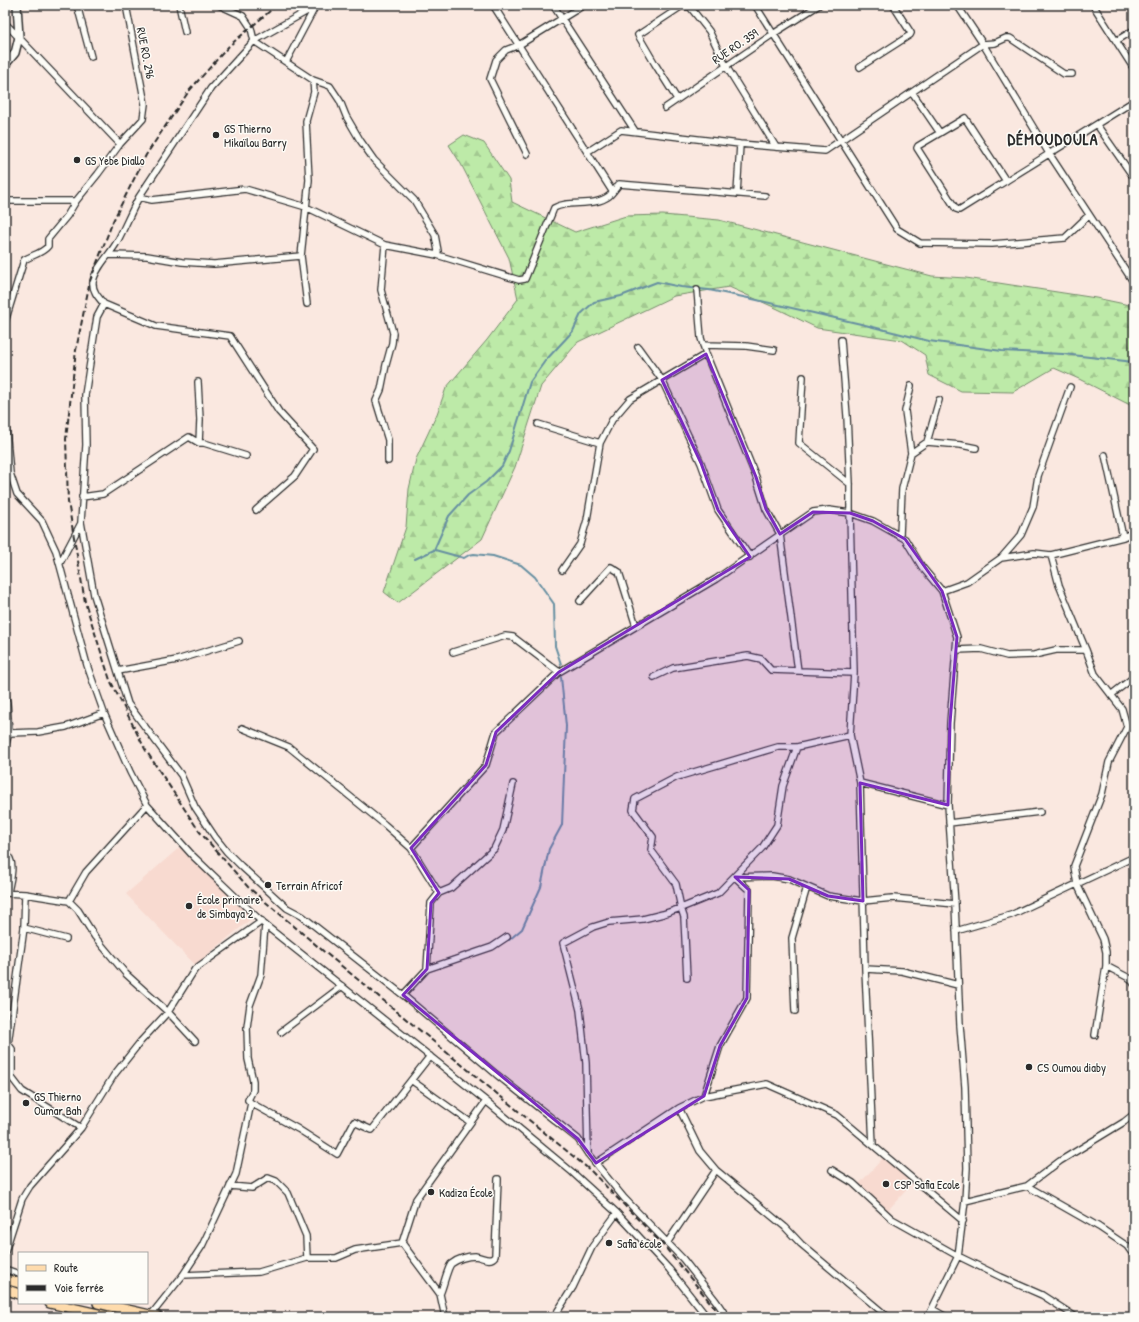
<svg xmlns="http://www.w3.org/2000/svg" width="1139" height="1322" font-family="'Patrick Hand',sans-serif">
<style>
.built{fill:#f8dad0}
.forest{fill:url(#forest-firs);stroke:#748a6a}
.lines{fill:none;stroke-linecap:round;stroke-linejoin:round}
.stream{stroke:#668fa1;stroke-width:2}
.minor-casing{stroke:#2b2b2b;stroke-width:8}
.tertiary-casing{stroke:#2b2b2b;stroke-width:10}
.primary-casing{stroke:#2b2b2b;stroke-width:12}
.minor{stroke:#fdfcf7;stroke-width:5.5}
.tertiary{stroke:#fdfcf7;stroke-width:7}
.primary{stroke:#fedbac;stroke-width:9}
.rail{stroke:#2b2b2b;stroke-width:2;stroke-dasharray:6 3;stroke-linecap:butt}
.marked{fill:#7b2cbf;fill-opacity:0.2;stroke:#7b2cbf;stroke-width:3;stroke-linejoin:round}
.poi-dot{fill:#2b2b2b;stroke:#fdfcf7;stroke-width:1.5}
.labels{text-anchor:middle;dominant-baseline:central;stroke-width:3;stroke-linejoin:round;paint-order:stroke}
.street-label{font-size:12px;fill:#2b2b2b;stroke:#fdfcf7}
.poi-label{font-size:12px;fill:#2b2b2b;stroke:#fdfcf7;text-anchor:start}
.district-label{font-size:16px;font-weight:bold;letter-spacing:1px;fill:#2b2b2b;stroke:#fdfcf7}
</style>
<defs>
<pattern id="forest-firs" width="22" height="20" patternUnits="userSpaceOnUse"><rect width="22" height="20" fill="#bdeaa8"/><path d="M5 1l3.5 6h-7zM16 11l3.5 6h-7z" fill="#a3c991"/></pattern>
</defs>
<rect width="100%" height="100%" fill="#fae8e0"/>
<filter id="ink" filterUnits="userSpaceOnUse"><feTurbulence type="fractalNoise" baseFrequency=".025" numOctaves="2"/><feDisplacementMap in="SourceGraphic" scale="8" xChannelSelector="R" yChannelSelector="G"/><feConvolveMatrix kernelMatrix="1 2 1 2 8 2 1 2 1" color-interpolation-filters="sRGB"/></filter>
<g filter="url(#ink)">
<!-- built -->
<path class="built" d="M180,847L209,874L252,918L195,965L126,894Z
M884,1157L912,1184L888,1210L859,1184Z"/>
<!-- forest -->
<path class="forest" d="M464,135L484,143L509,180L512,202L575,232L626,216L663,215L719,220L932,276L966,278L1096,298L1134,306V403L1130,405L1079,379L1054,368L1013,392L961,391L929,375L925,355L902,340L817,328L778,309L729,287L674,296L578,342L541,386L515,467L482,539L398,603L384,592L406,527L409,489L416,459L437,414L446,388L487,340L518,299L509,258L461,164L449,145Z"/>
<g class="lines">
<!-- stream -->
<path class="stream" d="M435,550L464,558L469,555L474,554L493,556L521,565L535,577L554,604L555,646L561,664
M415,559L434,550L449,516L468,495L486,482L502,466L509,451L530,382L545,361L573,331L581,314L594,302L621,296L657,282L681,287L709,290L748,298L861,324L929,341L1002,351L1063,354L1134,362
M509,940L522,929L541,887L549,849L562,825L566,726L561,677"/>
<defs>
<path id="minor" d="M77,5L91,57
M179,5L185,32
M219,5L243,16L251,28L254,41L313,80L314,92L306,121L309,180L301,256
M318,5L254,41L211,88L139,197L152,200L245,189L306,207L385,245L437,255L519,280L525,279L554,208C569,199 593,208 609,196C612,193 616,188 619,184L765,196
M493,5L612,191
M553,5L635,131
M755,5L897,229L920,243L992,244L1065,238L1089,215
M957,5L983,44L1050,155L1134,283
M1093,5L1134,69
M5,23L120,144
M1116,41L1134,30
M286,62L314,9
M860,67L910,35L911,33L893,5
M313,80L330,86L340,101L346,116L360,140L374,160L414,200L435,235L438,251L437,255
M912,92L940,133
M677,99L655,64L638,35L682,6L690,7L709,31L726,66L776,147
M665,108L773,34L819,5
M1097,125L1134,178
M587,152L621,130L740,144L825,151L983,44L995,43L1006,38H1010L1064,74H1072
M527,154L490,79L496,60L506,50L519,45L584,5
M1006,181L965,118L918,146L917,148L956,209L959,210L1134,101
M737,194L740,144
M139,197C131,212 125,227 117,242C110,255 95,268 93,282C92,291 99,298 104,304L97,317L85,395L86,445L81,522L94,595L128,704L181,775L195,807L215,837L227,852L241,866L287,908L302,916L403,995L496,1074L578,1139L588,1154L624,1198L683,1259L716,1301L727,1317
M5,201H76
M385,245L381,290L393,333L392,343L386,365L381,390L376,401L388,440V461
M109,255L147,256L182,262L214,264L301,256L307,304
M697,290L701,338L706,354L756,477L766,509L780,534L798,671
M104,304L156,326L230,336L279,412L313,449L295,476L256,510
M5,322L24,260C32,255 43,253 48,246V239L67,216L76,201L98,174L120,144L143,119L145,104L126,5
M841,340L847,416L850,484V513L854,673L850,735L860,783L865,969L873,1145
M703,345L746,346L774,350
M638,347L662,380L701,463L718,510L750,557
M803,377L799,443L850,484
M198,382L200,420L199,443
M5,417L10,473L5,475
M538,424L600,443
M927,442L961,445L976,448
M911,453L905,411L911,386
M1105,455L1123,537
M10,473L17,494L42,521L56,551L87,665L104,713L130,772L147,805L193,856L265,925L486,1101L572,1172L617,1213L669,1269L707,1317
M82,497L103,494L189,437L199,443H204L246,456
M900,535L902,489L911,453L927,442L939,400
M1051,555L1059,585L1086,650L1095,674L1122,709L1127,727L1109,762L1102,794L1074,866L1077,884L1103,939L1106,952V966L1095,1035
M1001,558L1034,553L1051,555L1123,537L1134,532
M60,563L81,523
M562,570L580,544L587,520L600,443L612,420L630,399L706,354
M942,591L967,582L1001,558L1021,535L1033,507L1038,476L1070,387
M580,601L611,567L619,572L636,626
M957,650L981,649L1007,656L1034,655L1056,650H1086
M453,652L505,636L513,637L559,672
M118,671L177,660L239,641
M654,677L673,668L748,656L761,659L771,670L854,673
M5,694L7,703L9,733
M1111,695L1134,677
M242,728L289,747L384,824L411,848L439,893L431,903L427,969
M5,747L9,733L38,732L66,727L104,713
M860,783L948,805
M949,823L1040,812
M411,848L486,765L496,732L559,672L716,579L813,512L829,510L850,513L873,521L905,539L922,567L942,591L957,637L950,723L948,805L955,904L960,1025L965,1087L967,1168L965,1201L958,1256L928,1317
M5,853C17,861 10,880 8,892
M735,877L772,876L789,879L828,896L863,901L893,898L955,904
M5,893L25,894L69,901L78,910L95,937L126,974L168,1012L195,1041
M439,893L451,888L494,849L503,830L513,784
M69,901L86,872L147,805
M24,928L66,939
M956,931L1011,915L1134,857
M1106,966L1131,979L1134,984
M865,969L902,971L958,985
M687,978L684,917L681,908L676,884L651,850L653,837L633,810L635,799L677,777L778,747H797L850,735
M403,995L427,969L492,947L507,937
M795,1011L792,938L807,887
M281,1032L342,986
M5,1076L12,1078L22,1091L81,1128
M12,1078V1049L8,1044L24,928L25,894
M411,1080L470,1122
M704,1096L720,1046L747,998L749,890L735,877
M251,1103L248,1100L253,1090V1081L248,1059L247,1027L250,1005L261,975L265,925
M679,1108L700,1151L716,1170L785,1227L801,1244L888,1317
M588,1154L586,1063L580,1010L563,943L593,927L609,922L643,919L663,914L681,908L718,893L762,848L777,825L783,786L797,747
M596,1163L679,1108L704,1096L767,1084L837,1115L963,1221
M832,1170L853,1183L892,1219L958,1256L1001,1277L1042,1295L1076,1317
M230,1186L252,1188L268,1178L276,1181L288,1193L306,1236L307,1258
M1027,1186L1099,1227L1127,1246L1134,1256
M965,1201L1027,1186L1060,1161L1124,1122L1134,1114
M402,1243L416,1199L486,1101
M667,1243L716,1170
M5,1252L22,1199L30,1186L81,1128L114,1075L141,1041L168,1012L195,969L262,921
M5,1269L19,1274
M183,1275L259,1272L307,1258H336L355,1250L402,1243L440,1294L445,1317
M440,1294C443,1288 447,1269 451,1264C457,1259 467,1256 475,1256C483,1257 490,1263 495,1256L498,1179
M932,1309L946,1317
M151,1315L183,1275L202,1246L236,1174L251,1103L298,1129L337,1154L354,1122L372,1130L430,1056
M554,1317L573,1287L592,1247L617,1213"/>
<path id="tertiary" d="M5,65L15,53L19,37L17,5"/>
<path id="primary" d="M5,1279L19,1283
M5,1289L19,1294
M50,1303L111,1317
M98,1303L158,1317"/>
</defs>
<!-- minor casing -->
<use href="#minor" class="minor-casing"/>
<!-- tertiary casing -->
<use href="#tertiary" class="tertiary-casing"/>
<!-- primary casing -->
<use href="#primary" class="primary-casing"/>
<!-- minor -->
<use href="#minor" class="minor"/>
<!-- tertiary -->
<use href="#tertiary" class="tertiary"/>
<!-- primary -->
<use href="#primary" class="primary"/>
<!-- rail -->
<path class="rail" d="M277,5L229,46L189,91L146,155L113,221L90,281L76,350L66,439L68,502L85,602L110,680L145,749L199,831L248,887L322,950L590,1170L664,1246L714,1307L721,1317"/>
</g>
</g>
<!-- marked area -->
<path class="marked" d="M706,354L756,477L766,509L780,534L813,512L850,513L873,521L905,539L942,591L957,637L950,723L948,805L860,783L863,901L828,896L789,879L735,877L749,890L747,998L720,1046L704,1096L596,1163L578,1139L403,995L427,969L431,903L439,893L411,848L486,765L496,732L559,672L750,557L718,510L701,463L662,380Z"/>
<!-- markers -->
<g class="poi-dot">
<circle cx="216" cy="135" r="4"/>
<circle cx="77" cy="160" r="4"/>
<circle cx="268" cy="885" r="4"/>
<circle cx="189" cy="906" r="4"/>
<circle cx="1029" cy="1067" r="4"/>
<circle cx="26" cy="1103" r="4"/>
<circle cx="886" cy="1184" r="4"/>
<circle cx="431" cy="1192" r="4"/>
<circle cx="609" cy="1243" r="4"/>
</g>
<g class="labels">
<!-- street labels -->
<g class="street-label">
<text transform="translate(735 46) rotate(-34)">RUE RO. 359</text>
<text transform="translate(146 53) rotate(79)">RUE RO. 296</text>
</g>
<!-- poi labels -->
<g class="poi-label">
<text x="224" y="128">GS Thierno<tspan x="224" dy="14">Mikaïlou Barry</tspan></text>
<text x="85" y="160">GS Yebe Diallo</text>
<text x="276" y="885">Terrain Africof</text>
<text x="197" y="899">École primaire<tspan x="197" dy="14">de Simbaya 2</tspan></text>
<text x="1037" y="1067">CS Oumou diaby</text>
<text x="34" y="1096">GS Thierno<tspan x="34" dy="14">Oumar Bah</tspan></text>
<text x="894" y="1184">CSP Safia Ecole</text>
<text x="439" y="1192">Kadiza École</text>
<text x="617" y="1243">Safia école</text>
</g>
<!-- district labels -->
<g class="district-label">
<text x="1053" y="139">DÉMOUDOULA</text>
</g>
</g>
<!-- margin -->
<rect width="1139" height="1322" fill="none" stroke="#fdfcf7" stroke-width="20"/>
<rect x="10" y="10" width="1119" height="1302" fill="none" stroke="#2b2b2b" stroke-width="1.5" filter="url(#ink)"/>
<!-- legend -->
<rect x="18" y="1252" width="130" height="52" fill="#fdfcf7" stroke="#a9a8a5"/>
<rect x="26" y="1265" width="20" height="6" fill="#fedbac" stroke="#a9a8a5"/>
<text x="54" y="1272" font-size="12" fill="#2b2b2b">Route</text>
<rect x="26" y="1285" width="20" height="6" fill="#2b2b2b" stroke="#a9a8a5"/>
<text x="54" y="1292" font-size="12" fill="#2b2b2b">Voie ferrée</text>
</svg>
